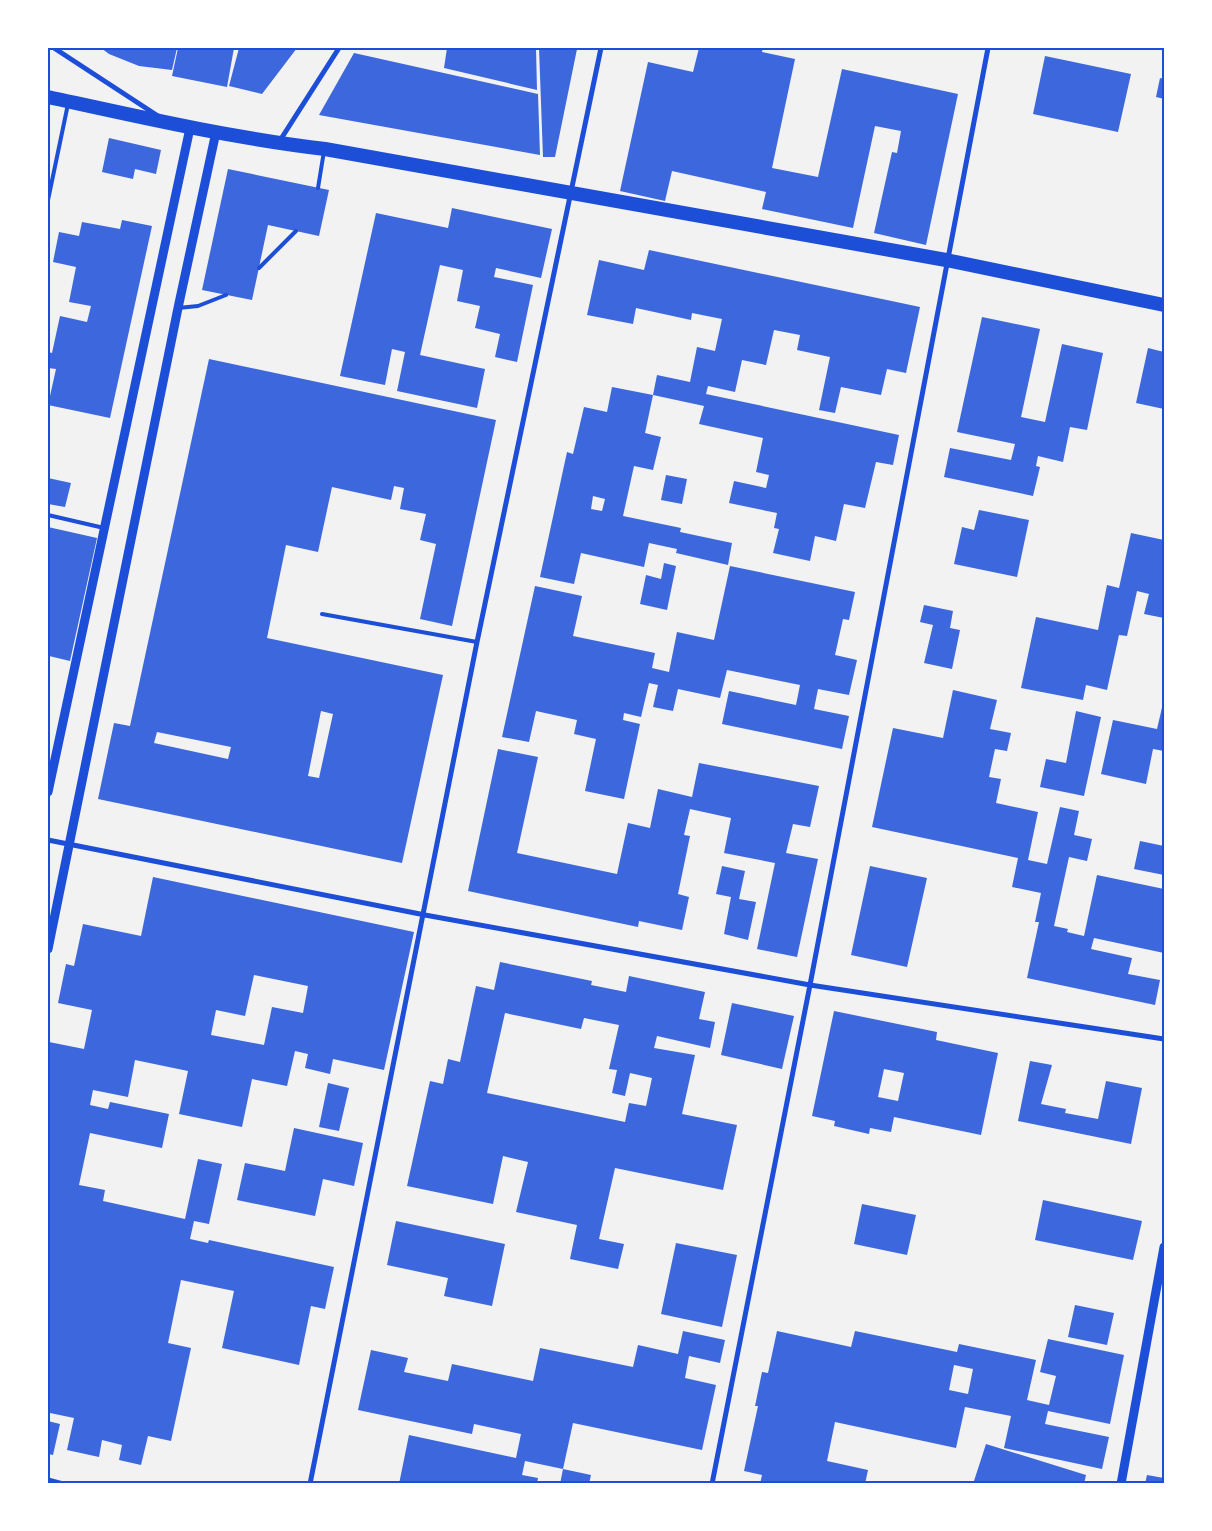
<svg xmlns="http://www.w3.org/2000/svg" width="1212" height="1531" font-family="Karla,sans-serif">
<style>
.building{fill:#3d67dc;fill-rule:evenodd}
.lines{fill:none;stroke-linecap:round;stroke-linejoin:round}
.service{stroke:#1d4ed8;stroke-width:4}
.minor{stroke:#1d4ed8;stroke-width:5}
.tertiary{stroke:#1d4ed8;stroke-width:9}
.trunk{stroke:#1d4ed8;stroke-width:14}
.neatline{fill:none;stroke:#1d4ed8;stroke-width:2}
</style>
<rect width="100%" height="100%" fill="#f2f2f2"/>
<!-- building -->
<path class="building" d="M101,48H177L172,70L139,66L109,54Z
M178,48H234L227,87L172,76Z
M239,48H297L262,94L229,86Z
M447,48H536L537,90L444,68Z
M539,48L577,49L555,157H543Z
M699,48H763L762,52L795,59L772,168L818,177L842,69L958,94L926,245L874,233L892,152L897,153L901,131L875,126L853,228L762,209L766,192L672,171L665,201L620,191L648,62L693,72Z
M354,53L538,94L540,155L319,115Z
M1045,56L1131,74L1118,132L1033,114Z
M1160,78L1164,79V99L1156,97Z
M109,138L161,150L156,174L135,169L133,179L102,172Z
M228,169L329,190L319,236L268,225L252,300L202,290Z
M452,208L552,229L541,278L496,268L494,277L533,285L517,362L495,357L500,334L475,328L480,306L457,301L463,270L440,265L420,355L485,369L477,408L397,391L405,352L392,349L385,385L340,376L376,213L448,228Z
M122,220L152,226L110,418L48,405L56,369L48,368V352L52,353L60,316L87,322L91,306L69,302L76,267L53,262L59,232L79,236L82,222L120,229Z
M649,250L920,307L906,373L887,369L881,395L841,387L835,413L819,410L830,357L797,350L800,335L774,330L766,365L742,360L735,392L708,386L706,394L899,435L893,465L876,462L865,508L844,504L836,541L815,536L810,561L773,553L779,529L774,528L777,513L729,503L734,481L766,488L769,475L756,472L763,438L699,424L704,406L653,395L657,375L690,382L697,347L715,351L722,319L692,313L691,320L636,308L633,324L587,315L599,260L644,270Z
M982,317L1040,329L1021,417L1045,422L1062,344L1103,353L1087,430L1070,427L1063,462L1038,456L1036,466L1040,467L1033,496L944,477L950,448L1011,460L1015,444L957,432Z
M1148,348L1164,352V409L1136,403Z
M209,359L496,420L452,626L420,619L436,544L420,540L426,514L400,509L404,488L394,486L391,500L332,487L318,552L286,545L267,638L443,675L402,863L98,799L114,723L130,726ZM321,711L333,714L319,778L308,776ZM157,732L231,747L228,759L154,743Z
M612,387L653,395L645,433L661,437L653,470L634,466L623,516L681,528L680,532L732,543L728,565L676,553L677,549L649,543L644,567L581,553L574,584L540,577L567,452L573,454L584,407L607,412ZM593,496L605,499L602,511L591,509Z
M666,475L687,479L682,504L661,500Z
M48,478L71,483L65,507L48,504Z
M979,510L1029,520L1017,577L954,564L962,527L974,530Z
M48,527L97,538L70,661L49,656L48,660Z
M1131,533L1164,540V618L1144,614L1149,594L1137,591L1127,636L1119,635L1107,690L1086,685L1083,700L1021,688L1036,617L1098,630L1107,585L1119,588Z
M664,563L676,566L667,610L640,604L646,575L661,579Z
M730,566L855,592L849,620L843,619L835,655L857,660L849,695L818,689L814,709L849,716L842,749L722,724L729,691L796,705L800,685L727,670L720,698L678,689L673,711L653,707L658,685L649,683L641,717L624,713L623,720L640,724L624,799L585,791L596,739L574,734L577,720L536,711L529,742L502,737L535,586L582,596L573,636L655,653L652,668L669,672L677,632L714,640Z
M924,605L953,611L950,628L960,630L952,669L924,663L933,625L920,622Z
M953,690L997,700L990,729L1011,733L1007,751L995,749L989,777L1001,779L996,803L1038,812L1028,860L1047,864L1060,807L1079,811L1074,835L1092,839L1087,861L1069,857L1054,926L1068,929L1067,932L1084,936L1097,875L1164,889V953L1094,938L1091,949L1132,958L1128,974L1160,980L1155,1005L1027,978L1039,922H1035L1041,893L1012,887L1018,858L872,827L893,728L943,738Z
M1164,699V751L1153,749L1146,784L1101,774L1113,720L1157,729Z
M1076,711L1101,717L1084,796L1040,787L1046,759L1066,763Z
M498,749L538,757L517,853L617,874L628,823L650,828L658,789L692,797L699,763L819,786L810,827L793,824L786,853L818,859L797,957L757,949L775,863L724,853L731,818L690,809L684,835L690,836L678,894L689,897L682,930L639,921L638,927L468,891Z
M1140,841L1164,846V875L1134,869Z
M722,866L745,871L739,899L756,902L748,940L724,934L731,897L716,894Z
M870,866L927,878L907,967L851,955Z
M153,877L414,932L384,1070L333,1059L330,1074L305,1068L308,1054L295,1051L287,1086L252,1079L242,1127L179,1114L188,1071L135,1060L128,1097L93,1090L90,1105L108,1109L110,1102L169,1114L162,1148L90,1133L79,1185L105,1190L103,1201L185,1219L198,1159L222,1164L209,1224L194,1221L190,1239L208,1243L209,1240L334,1267L325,1309L311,1306L299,1365L222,1348L234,1291L181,1280L168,1343L191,1348L171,1441L148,1436L141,1465L119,1460L122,1445L102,1440L99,1457L67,1450L74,1418L50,1413L48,1420V1047L49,1042L84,1049L92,1010L58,1003L66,964L74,966L83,924L141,936ZM254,975L308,986L303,1013L272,1007L264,1045L211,1035L216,1010L245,1016Z
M500,962L592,981L591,985L626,992L629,976L705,992L699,1019L715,1022L710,1048L657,1036L654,1048L695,1055L682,1114L737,1125L723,1190L615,1168L599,1239L624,1244L618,1269L570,1259L577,1225L516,1212L528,1162L503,1156L493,1204L407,1186L430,1081L443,1084L448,1059L460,1062L476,986L494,990ZM505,1013L581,1029L584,1018L619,1025L609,1069L617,1070L612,1093L625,1096L630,1073L652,1078L646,1106L629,1103L625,1122L487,1093Z
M732,1003L794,1016L782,1069L721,1055Z
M834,1011L937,1032L936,1040L998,1053L981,1135L894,1117L891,1132L870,1128L869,1134L834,1126L835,1121L812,1116ZM884,1069L904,1073L898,1101L878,1097Z
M1030,1061L1052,1065L1041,1104L1066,1109L1065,1113L1098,1119L1106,1081L1142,1088L1131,1144L1018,1121Z
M328,1083L349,1088L339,1131L319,1127Z
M294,1128L363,1143L354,1186L323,1179L315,1216L237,1200L245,1163L285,1171Z
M1043,1200L1142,1221L1133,1260L1035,1240Z
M862,1204L916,1215L907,1255L854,1244Z
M396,1221L505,1244L492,1306L444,1296L448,1278L387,1265Z
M676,1243L737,1255L722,1327L661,1314Z
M1075,1305L1114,1313L1107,1345L1068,1337Z
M683,1331L725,1340L720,1363L689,1356L685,1378L716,1385L702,1450L573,1423L563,1469L525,1461L522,1475L538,1478L537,1484H399L409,1435L516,1458L521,1434L474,1424L472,1434L358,1410L371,1350L408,1358L404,1372L448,1381L452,1364L533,1381L540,1348L633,1367L638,1345L678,1354Z
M777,1331L851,1347L855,1331L957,1352L959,1344L1036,1360L1027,1400L1049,1405L1056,1376L1040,1372L1048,1339L1124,1355L1110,1424L1048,1411L1045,1424L1109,1437L1102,1469L1004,1448L1011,1416L965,1407L956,1448L835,1422L827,1461L868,1470L865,1484H760L762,1475L744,1471L758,1406H755L762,1372L768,1373ZM954,1365L973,1369L968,1394L949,1390Z
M48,1421L60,1424L53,1455L48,1454Z
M986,1444L1086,1475L1084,1484H973Z
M563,1469L591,1475L589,1484H560Z
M1147,1475L1164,1478V1484H1145Z"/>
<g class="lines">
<!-- service -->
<path class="service" d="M318,188L324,151
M48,200L68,104
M259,268L296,231
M178,308L198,306L226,295
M48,515L104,528
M322,614L477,642"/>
<!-- minor -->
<path class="minor" d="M54,48L158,116
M279,142L339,48
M48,840L425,915L810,985L1164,1039
M48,1480L63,1484
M310,1484L477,642L601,48
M712,1484L810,985L988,48"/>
<!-- tertiary -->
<path class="tertiary" d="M48,792L190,128
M48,949L178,308L216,132
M1121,1484L1164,1247"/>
<!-- trunk -->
<path class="trunk" d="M48,97C140,117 231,138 325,149L946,260L1164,305"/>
</g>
<!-- border -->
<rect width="1212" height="1531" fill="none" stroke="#ffffff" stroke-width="98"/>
<rect x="49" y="49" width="1114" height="1433" class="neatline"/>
</svg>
